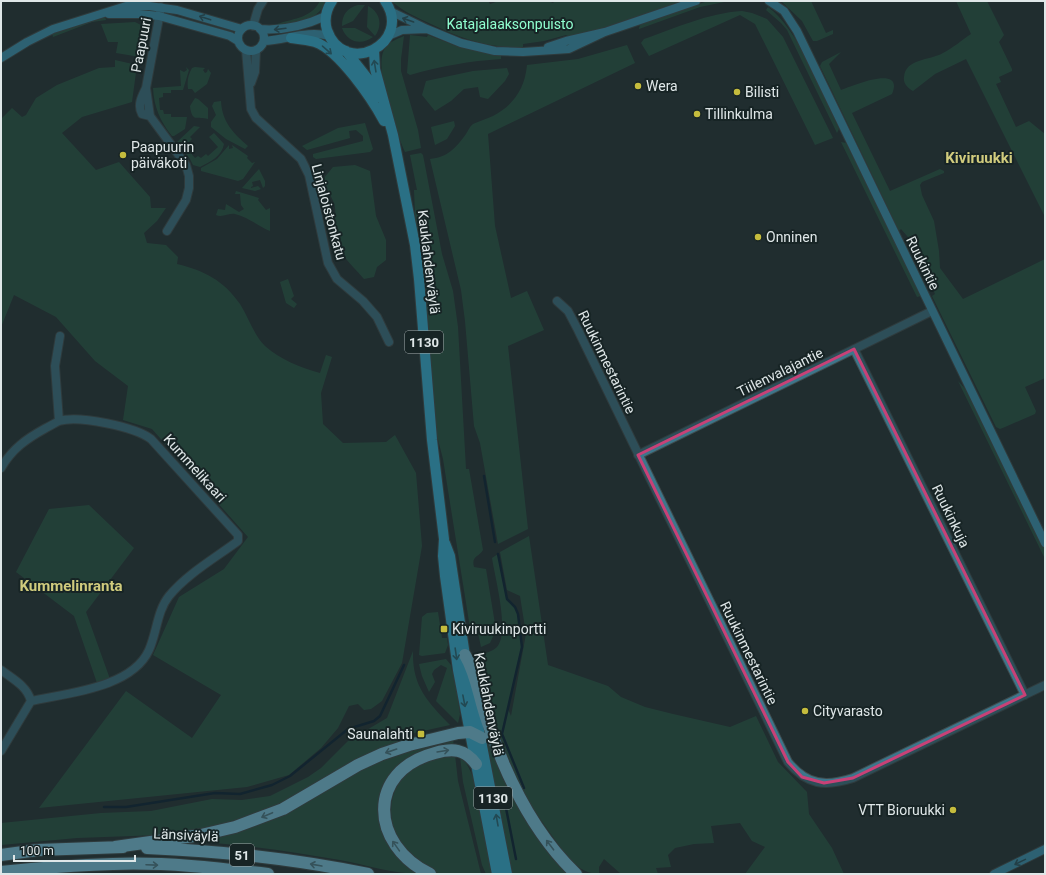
<svg xmlns="http://www.w3.org/2000/svg" width="1046" height="875" font-family="Roboto,sans-serif">
<style>
.green{fill:#255542}
.lines{fill:none;stroke-linecap:round;stroke-linejoin:round}
.stream{stroke:#001a2f;stroke-width:2.5}
.street-casing{stroke:#3f4b4d;stroke-width:10}
.secondary-casing{stroke:#3f4b4d;stroke-width:10}
.primary-casing{stroke:#3f4b4d;stroke-width:12}
.highway-casing{stroke:#3f4b4d;stroke-width:14}
.street{stroke:#3d768b;stroke-width:8}
.secondary{stroke:#3da1c3;stroke-width:8}
.primary{stroke:#36c2ed;stroke-width:10}
.highway{stroke:#86d8f7;stroke-width:12}
.oneway{stroke:#265664}
.oneway2{stroke:#256b7f}
.oneway3{stroke:#4e7e8e}
.marked{fill:none;stroke:#c84177;stroke-width:3;stroke-linejoin:round}
.poi-dot{fill:#c5bc3d;stroke:#172425;stroke-width:1.5}
.labels{text-anchor:middle;dominant-baseline:central;stroke-width:4;stroke-linejoin:round;paint-order:stroke}
.shield{fill:#172425;stroke:#a3acae;stroke-width:1}
.shield-label{font-size:13px;font-weight:bold;fill:#dfe7e8}
.park-label{font-size:14px;fill:#90ffd0;stroke:#172425}
.street-label{font-size:14px;fill:#dfe7e8;stroke:#172425}
.poi-label{font-size:14px;fill:#dfe7e8;stroke:#172425;text-anchor:start}
.neighbourhood-label{font-size:15px;font-weight:bold;fill:#d0cb7d;stroke:#172425}
</style>
<rect width="100%" height="100%" fill="#202d2f"/>
<!-- green -->
<path class="green" d="M320,1H328C316,20 297,26 275,25C291,18 310,20 320,1Z
M391,1H488L490,4L499,1H547L553,3L555,1H682L588,33L570,37L566,35L544,41L523,44V47C488,49 461,38 431,24C414,16 406,13 391,1Z
M708,1H729L700,7L639,29V28L641,23Z
M781,1H811L826,33L833,30V34L817,41H813L802,21Z
M956,1L968,2L987,1L1004,35L999,42L1012,69V71L999,77L1001,82L996,84L1016,127L1029,121L1045,134V217L966,59L935,74L913,91C908,88 903,84 904,77C906,58 929,61 943,53C953,48 962,40 971,34Z
M358,5H365L353,21L342,26C342,15 347,8 358,5Z
M368,6C380,12 383,25 375,36L367,27Z
M768,7C798,28 823,95 839,129L837,133L787,30L781,23L766,10Z
M742,11L752,13L767,19L783,37L833,138L815,145L755,24L740,15L649,56L641,43L644,39C676,28 708,13 742,11Z
M105,17L106,20L92,22L53,37L52,33L95,19Z
M135,22L141,25L146,30L140,57L116,53L118,42H108L101,24Z
M342,28H355L373,37C361,46 347,42 342,28Z
M410,35L427,37L428,35L459,47L501,56V59C470,61 441,66 410,75L407,73Z
M404,36L401,59V71L418,130L421,148L405,152C396,132 374,68 384,50C388,42 397,39 404,36Z
M627,45L635,63L488,134L495,226L511,298L527,291L544,330L508,346L528,529L498,544L480,443L474,426L465,321L461,290L430,159C448,157 456,148 466,134C468,131 470,126 473,124C479,121 487,119 493,116C514,105 525,88 527,65L578,59Z
M841,52L829,64L841,90C850,87 905,63 892,94L852,113L890,191L940,169L944,171V173L922,182L920,185L922,195L934,221L939,251L940,268L963,299L1045,259V378L1025,387L1036,411L1035,414L1005,427L1000,429L996,427L932,296L935,294L914,244L901,229L899,231L820,66L822,62Z
M115,60L137,65L132,102L82,117L62,133L96,170L119,162L150,197L151,208H166L157,221L144,233L147,243L166,245L178,257L177,264C205,271 223,280 240,304C249,318 253,334 265,346C281,360 299,367 320,373L326,355L332,357L321,393L323,424L343,443L386,442L395,435L416,473L422,546L402,663L382,701L371,709L364,710L358,704L349,706L338,728L321,748L289,775L247,787L39,808L126,691L192,738L221,695L153,655L179,597L224,569L248,537L152,429L123,420L128,386L95,361L56,317L14,295L1,327V119L12,108L22,117L26,115L36,98L57,85L99,68L115,67Z
M186,67L189,70L183,90H171V93H163V97L159,98L160,110H163L164,114H171V117H187L185,129L174,136H172C160,121 154,107 153,88L181,86L180,70L184,72L187,70Z
M195,67L205,68L203,70L205,73L207,72L208,69L211,73L207,84L195,93L192,89H188C187,81 188,75 192,68Z
M507,68L509,74L505,81L488,99L480,97L478,87L464,89L451,101L435,111L422,95L426,81L473,71Z
M195,98L198,99L208,108V119C197,116 192,123 190,106Z
M221,101C222,122 233,133 248,146L245,149L226,139L211,127V122L216,115L212,106L214,102Z
M454,121L455,126L447,139L435,145L431,127Z
M365,123L373,149L370,152L316,159L313,157V154L363,141V136L356,130L349,131L350,138L307,150L302,146L338,128Z
M194,126L200,127L190,137L192,139L187,144L189,147L187,149L195,158L198,156L201,158L206,154L208,156L218,147L209,137L214,133L224,144C222,156 210,162 200,167L193,165L190,159L177,142Z
M841,142L846,143L921,296L917,297Z
M229,145V149L233,148L232,145L248,156L247,158L252,163L255,162L243,179L238,181L201,171V168L217,159Z
M421,153L423,155L442,254L453,291L458,327L466,469H469L483,550C479,557 471,556 474,567L486,569L496,630L490,643L481,647L478,633L471,634L443,459L435,428L426,304L415,214L414,190H417L410,155Z
M355,165L370,171L376,216L386,240V260L377,267L374,277L364,279C352,265 334,250 334,230C334,221 337,213 334,203C330,193 325,188 324,178L333,167Z
M259,169L265,181V186L263,188L260,180L252,182L253,186L251,187V188L258,186L261,189L255,191L242,188Z
M236,191L259,198L258,200L266,210L270,208V231C258,226 248,217 235,214C229,213 222,218 216,215L218,209L225,210L226,204L239,212L244,209L241,205L240,194H235Z
M288,279L294,296L291,299L297,304L294,308L286,303L280,282Z
M958,381L968,392L1045,550V559Z
M89,505L134,548L86,612L110,679L97,683L74,616L16,572L49,509Z
M529,536L548,665L608,686L621,697L645,707L673,714L730,727L756,716L778,762L807,792L809,814L832,848L844,874H745L765,847L752,841L740,823L711,826L714,843L694,844L675,848L668,855L671,867L656,868L658,874H621L604,859L599,867V874C578,874 564,853 553,837C543,823 533,809 524,795C502,756 489,712 478,669L485,666L483,654C488,652 493,651 497,647C510,632 495,578 492,558L498,554L507,599L515,607L518,614L522,647L508,709L511,716L526,634L520,596L507,590L500,552Z
M438,612L442,638H447L448,645L445,653L422,656L419,655L422,617L427,613Z
M413,651C412,686 427,701 450,725L414,733L407,741L285,803L221,827L160,835L77,838L1,845V823L101,813L151,811L212,799L242,800L270,796L308,777L321,768L348,741L387,718Z
M446,659L451,665L452,671H454L460,714L458,723L436,701L447,668L441,665L434,670L432,674L435,682L429,692L422,676L419,664Z
M485,729L570,874H512L484,731Z
M453,740L454,746L405,761L381,814L421,874C394,874 367,865 340,860C292,852 243,844 195,842L400,752Z
M455,755L458,781L481,874C468,874 450,875 438,873C401,861 379,819 398,784C402,777 407,770 414,766C426,758 441,757 455,755Z
M460,756C481,774 488,845 494,874H486L482,865L463,782Z"/>
<g class="lines">
<!-- stream -->
<path class="stream" d="M484,476L495,542
M498,554L507,599L515,607L518,614L522,647L502,734L524,788
M506,797L505,803L516,859
M104,807H126L215,793L240,794L272,785L290,776L348,729L374,721L380,716L404,665"/>
<defs>
<path id="street" d="M253,26L258,9L263,1
M246,50L251,109L256,118L301,159L309,175L328,263L337,279L363,301L377,317L389,342
M251,83L255,72L256,50
M146,88L150,116L186,165L189,176V188L186,200L167,231
M150,116L142,114C137,105 142,96 146,88L161,7
M557,301L568,311L578,330L788,762C807,785 825,787 853,778L1045,685
M854,349L1025,695
M59,421L55,366L60,336
M638,455L932,311
M1,468C12,449 26,439 46,428C50,426 55,423 59,421C79,415 135,427 151,439L238,535V541C215,558 187,574 169,596C157,611 157,632 149,650C132,688 67,693 31,701L1,751
M1,670C13,679 27,686 31,701"/>
<path id="secondary" d="M769,1L784,11L797,31L1045,543
M390,11L427,29L461,43L495,51L523,52L569,49L605,32
M109,14H139L159,16L230,36L238,41
M238 38a13 13 0 1 1 26 0a13 13 0 1 1-26 0Z
M260,29C284,31 304,26 326,16
M388,36L402,30L427,29
M264,41C286,40 308,30 329,36
M548,47L566,41L605,32L696,1
M1,58L27,42L53,29L126,6H149L177,10L242,29
M994,874L1045,849"/>
<path id="primary" d="M332,1C326,10 324,20 327,30C344,79 414,43 385,1
M291,38C299,39 308,40 315,42C339,50 372,99 384,121
M374,50L375,69L393,135L415,245L419,279L432,440L444,539L443,556L445,576L458,670L497,874
M346,51L372,84L378,97
M445,543L450,556L467,669L507,874"/>
<path id="highway" d="M465,655C477,675 479,698 487,720C506,777 533,833 576,874
M115,847L201,835L235,827L283,809L358,765L382,754L409,745L458,733L470,732L482,738
M147,848C221,851 295,859 368,874
M1,855L38,850L123,847
M1,872C38,868 76,865 113,864C165,862 217,868 268,874
M430,874C370,845 366,771 435,753C453,748 465,749 476,764"/>
</defs>
<!-- street casing -->
<use href="#street" class="street-casing"/>
<!-- secondary casing -->
<use href="#secondary" class="secondary-casing"/>
<!-- primary casing -->
<use href="#primary" class="primary-casing"/>
<!-- highway casing -->
<use href="#highway" class="highway-casing"/>
<!-- street -->
<use href="#street" class="street"/>
<!-- secondary -->
<use href="#secondary" class="secondary"/>
<!-- primary -->
<use href="#primary" class="primary"/>
<!-- highway -->
<use href="#highway" class="highway"/>
</g>
<!-- one-way arrows -->
<defs><path id="oneway-shaft" d="M-6 0H5M1.5-3L5.5 0L1.5 3" fill="none" stroke-width="1.6" stroke-linecap="round" stroke-linejoin="round"/></defs>
<g class="oneway">
<use href="#oneway-shaft" transform="translate(205 18) rotate(-162)"/>
<use href="#oneway-shaft" transform="translate(408 20) rotate(-161)"/>
<use href="#oneway-shaft" transform="translate(280 29) rotate(173)"/>
<use href="#oneway-shaft" transform="translate(1020 862) rotate(154)"/>
</g>
<g class="oneway2">
<use href="#oneway-shaft" transform="translate(327 50) rotate(41)"/>
<use href="#oneway-shaft" transform="translate(375 66) rotate(-99)"/>
<use href="#oneway-shaft" transform="translate(456 654) rotate(82)"/>
<use href="#oneway-shaft" transform="translate(464 701) rotate(79)"/>
<use href="#oneway-shaft" transform="translate(497 820) rotate(-100)"/>
</g>
<g class="oneway3">
<use href="#oneway-shaft" transform="translate(391 751) rotate(161)"/>
<use href="#oneway-shaft" transform="translate(443 751) rotate(-9)"/>
<use href="#oneway-shaft" transform="translate(267 815) rotate(157)"/>
<use href="#oneway-shaft" transform="translate(550 845) rotate(-127)"/>
<use href="#oneway-shaft" transform="translate(396 846) rotate(-125)"/>
<use href="#oneway-shaft" transform="translate(152 865) rotate(2)"/>
<use href="#oneway-shaft" transform="translate(316 865) rotate(-170)"/>
</g>
<!-- marked area -->
<path d="M0 0H1046V875H0ZM854,349L1025,695L853,778L824,783L802,777L788,762L638,455Z" fill="#202d2f" fill-opacity=".55" fill-rule="evenodd"/>
<path class="marked" d="M854,349L1025,695L853,778L824,783L802,777L788,762L638,455Z"/>
<!-- markers -->
<g class="poi-dot">
<circle cx="638" cy="86" r="4"/>
<circle cx="737" cy="92" r="4"/>
<circle cx="697" cy="114" r="4"/>
<circle cx="123" cy="155" r="4"/>
<circle cx="758" cy="237" r="4"/>
<rect x="440" y="625" width="8" height="8" rx="2"/>
<circle cx="805" cy="711" r="4"/>
<rect x="417" y="730" width="8" height="8" rx="2"/>
<circle cx="953" cy="810" r="4"/>
</g>
<g class="labels">
<!-- shield labels -->
<g class="shield">
<rect x="405" y="331" width="38" height="22" rx="3"/>
<rect x="474" y="787" width="38" height="22" rx="3"/>
<rect x="230" y="844" width="24" height="22" rx="3"/>
</g>
<g class="shield-label">
<text x="424" y="342">1130</text>
<text x="493" y="798">1130</text>
<text x="242" y="855">51</text>
</g>
<!-- park labels -->
<g class="park-label">
<text x="510" y="24">Katajalaaksonpuisto</text>
</g>
<!-- street labels -->
<g class="street-label">
<text transform="translate(141 45) rotate(-79)">Paapuuri</text>
<text transform="translate(329 212) rotate(75)">Linjaloistonkatu</text>
<text transform="translate(429 262) rotate(83)">Kauklahdenväylä</text>
<text transform="translate(923 263) rotate(64)">Ruukintie</text>
<text transform="translate(607 362) rotate(64)">Ruukinmestarintie</text>
<text transform="translate(780 372) rotate(-26)">Tiilenvalajantie</text>
<text transform="translate(195 468) rotate(48)">Kummelikaari</text>
<text transform="translate(951 516) rotate(64)">Ruukinkuja</text>
<text transform="translate(749 653) rotate(64)">Ruukinmestarintie</text>
<text transform="translate(489 704) rotate(79)">Kauklahdenväylä</text>
<text transform="translate(186 835) rotate(3)">Länsiväylä</text>
</g>
<!-- poi labels -->
<g class="poi-label">
<text x="646" y="86">Wera</text>
<text x="745" y="92">Bilisti</text>
<text x="705" y="114">Tillinkulma</text>
<text x="131" y="147">Paapuurin<tspan x="131" dy="16">päiväkoti</tspan></text>
<text x="766" y="237">Onninen</text>
<text x="452" y="629">Kiviruukinportti</text>
<text x="813" y="711">Cityvarasto</text>
<text x="413" y="734" text-anchor="end">Saunalahti</text>
<text x="945" y="810" text-anchor="end">VTT Bioruukki</text>
</g>
<!-- neighbourhood labels -->
<g class="neighbourhood-label">
<text x="979" y="158">Kiviruukki</text>
<text x="71" y="586">Kummelinranta</text>
</g>
</g>
<!-- border -->
<rect width="1046" height="875" fill="none" stroke="#dfe7e8" stroke-width="4"/>
<!-- scale -->
<path d="M14 855v6h121v-6" fill="none" stroke="#dfe7e8" stroke-width="2"/>
<text x="20" y="855" font-size="12" fill="#dfe7e8" stroke="#172425" stroke-width="3" paint-order="stroke">100 m</text>
</svg>
